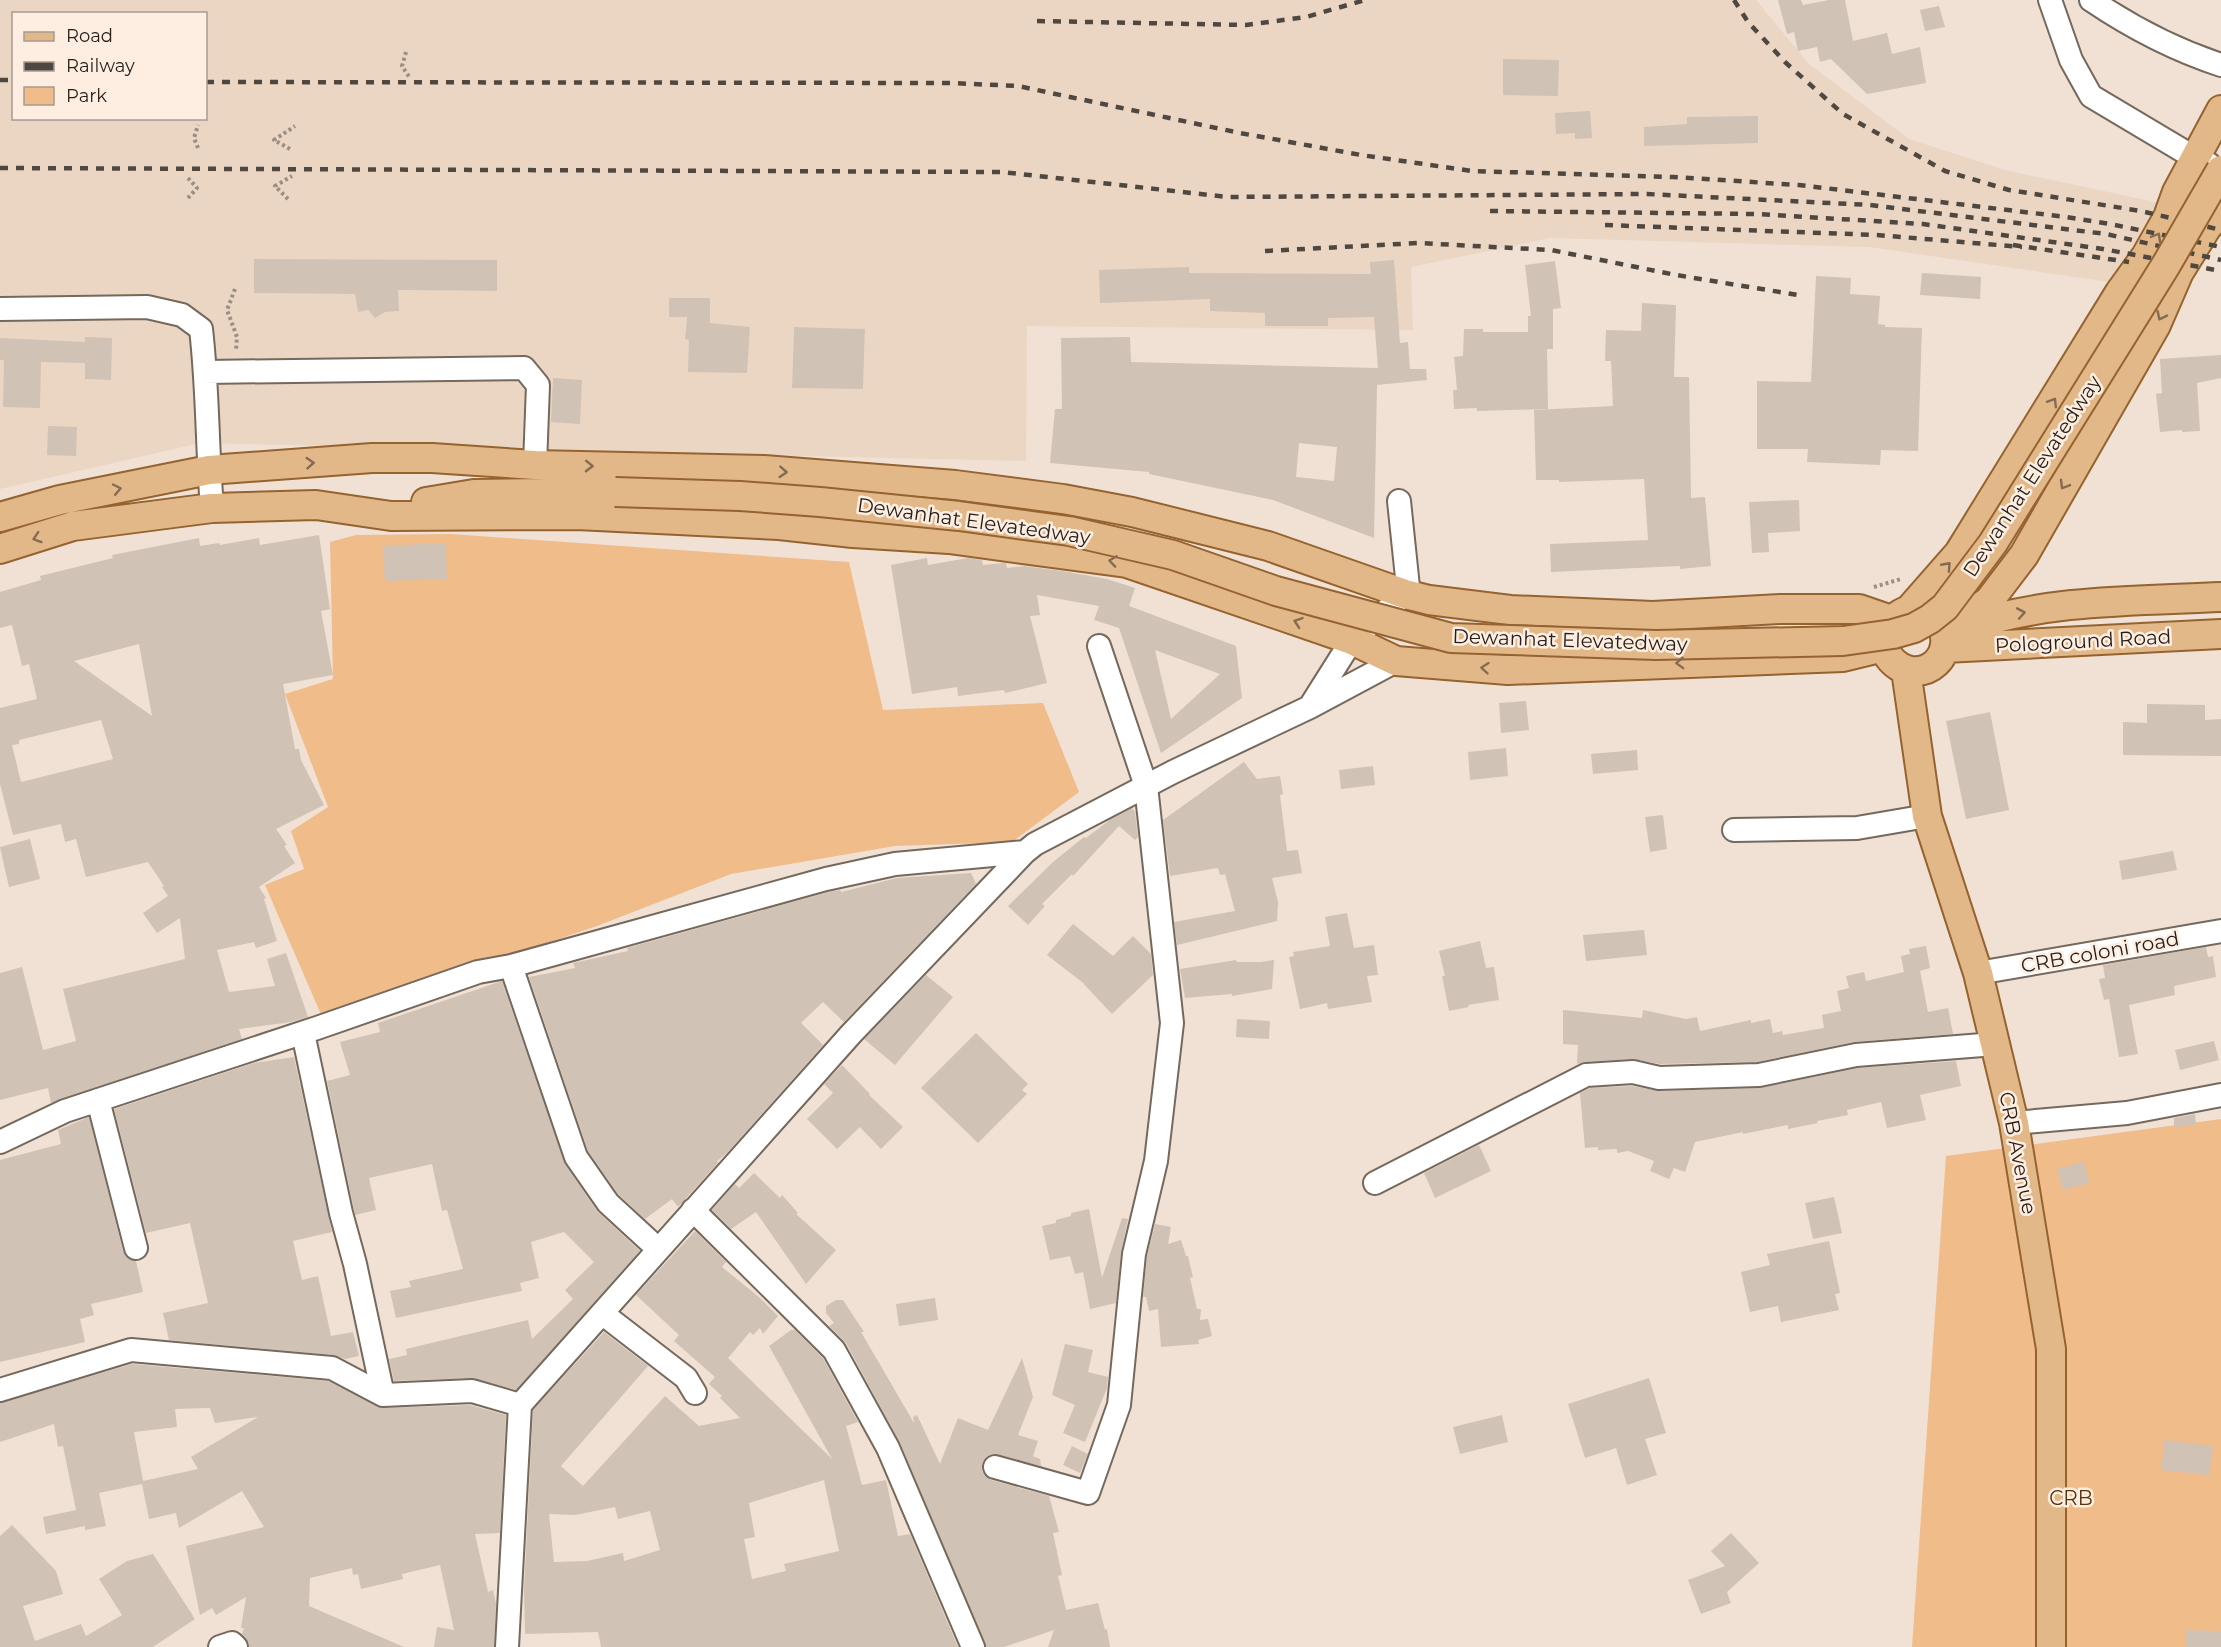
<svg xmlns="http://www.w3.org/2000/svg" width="2221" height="1647" font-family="Montserrat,sans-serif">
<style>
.built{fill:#ebd6c3;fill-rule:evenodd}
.green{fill:#f0bc8a}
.building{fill:#d0c2b4;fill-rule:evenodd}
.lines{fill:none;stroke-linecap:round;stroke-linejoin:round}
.minor-casing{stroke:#75685c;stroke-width:26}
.major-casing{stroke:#94632f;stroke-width:32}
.path{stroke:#998f85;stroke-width:4;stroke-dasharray:3 3;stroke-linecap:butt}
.minor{stroke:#fff;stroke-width:22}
.major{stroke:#e3b889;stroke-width:28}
.rail{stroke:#4f4841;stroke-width:4.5;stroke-dasharray:8 8;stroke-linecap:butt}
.major-bridge-casing{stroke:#94632f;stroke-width:32;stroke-linecap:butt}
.major-bridge{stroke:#e3b889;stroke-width:28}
.oneway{stroke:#846c52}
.labels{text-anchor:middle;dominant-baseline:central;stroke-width:5;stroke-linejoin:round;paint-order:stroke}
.street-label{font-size:20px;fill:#241f1a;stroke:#feeee1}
.park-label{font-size:20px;fill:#573305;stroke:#feeee1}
</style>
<rect width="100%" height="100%" fill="#f0e1d4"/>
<!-- built -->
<path class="built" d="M0,0H1756L1809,64L1909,139L2005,170L2160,203L2116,283L1869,247L1550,238L1411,267L1413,330L1027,326L1026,461L200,443L0,489ZM14,14H206V118H14ZM254,259L496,260L497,291L398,290L399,311L385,312L375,318L368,310L358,312L355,294L254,293ZM670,298H710L709,317H669ZM686,321L750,327L748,345L685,339ZM794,327L865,329L863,389L792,388ZM747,351L746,373L689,372Z"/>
<!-- green -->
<path class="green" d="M451,534L849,562L883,710L1043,703L1079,792L1012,842L895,846L731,874L597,926L323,1019L265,885L304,869L291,831L328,807L285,694L333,679L330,542L356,535Z
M2221,1119V1647H1912L1946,1156Z"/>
<!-- building -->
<path class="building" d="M1778,0H1801L1803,5L1829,0H1845L1853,41L1887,33L1892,54L1920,47L1926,83L1867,94L1831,59L1820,62L1817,47L1798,51L1794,32L1787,34Z
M1939,6L1945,27L1925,31L1920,10Z
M1503,59L1559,60L1558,96L1503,95Z
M1590,111L1592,138L1575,139V133L1556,134L1555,113Z
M1758,116V143L1644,146V127L1687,124V117Z
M254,259L497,260V291L398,290L399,311L385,312L375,318L368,310L358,312L355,294L254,293Z
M1394,260L1400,343L1408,342L1410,369H1426L1427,380L1377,385L1374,538L1273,500L1149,474V472L1050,463L1055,409H1062L1061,338L1130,337L1131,362L1378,368L1374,317L1328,318V326H1265V313L1210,311V299L1100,303L1099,270L1189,267V273L1371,274L1370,262ZM1299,443L1337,447L1334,481L1296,477Z
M1555,261L1561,308L1553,309V349H1547L1548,409L1477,411V408L1454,409L1453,390H1457L1454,357L1463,356L1464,329H1483V332H1528V316H1531L1525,265Z
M1922,273L1981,277L1980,299L1920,295Z
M1816,276L1851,278L1850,294L1880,296L1878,324L1885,325V327L1922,328L1918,451L1881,450L1880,465L1807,462L1808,449H1757V381L1811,382Z
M669,298H710V323L750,327L747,373L688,372L689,340L685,339L687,317H669Z
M1642,303L1676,305L1674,377H1689L1691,498L1705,497L1711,566L1680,569V566L1551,572L1550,544L1648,540L1644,479L1559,482V480H1536L1534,410L1613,406L1611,361H1605L1606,330L1641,331Z
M794,327L865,329L863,389L792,388Z
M85,337L112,338L111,380L85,379V363L41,362L40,408L3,407L4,360H0V338L85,342Z
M2221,355V378L2197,383L2200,431L2182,432V430L2160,432L2156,394L2162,393L2160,359Z
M553,378L582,380L580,424L551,422Z
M48,426L77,427L76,456L47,455Z
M1799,500L1800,531L1768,533L1769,552L1752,553L1749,502Z
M319,535L330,609L321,611L333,675L283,684L295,749H299L301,760L324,805L276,829L287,845L284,846L295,863L259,887L266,898L264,899L277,941L256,948L254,942L217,950L229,992L275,986L267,959L286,953L308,1017L291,1022L239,1029L242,1039L51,1103L48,1088L0,1100V973L22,967L43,1050L76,1041L63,989L185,959L180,918L157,933L143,913L168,896L162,887L164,886L148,862L86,877L76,839L65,842L61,824L13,835L0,784V708L37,699L29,664L22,666L12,625L0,628V592L41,580L40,576L113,558L112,555L199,538L200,546L219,543L220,545L259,538L260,545ZM139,644L152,716L74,661ZM101,720L113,759L21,782L12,745L19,744V740Z
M446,543L447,579L385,581L383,546Z
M927,558L928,565L968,558L982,560L983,565L1003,563H1006L1007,568L1024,566L1062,571L1107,579L1135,588L1129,606L1236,646L1242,698L1161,753L1119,628L1094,620L1099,606L1037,595L1040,615L1030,616L1047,683L1005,693L1004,690L958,696L957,687L912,694L891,565ZM1155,650L1220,674L1171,719Z
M1526,701L1529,730L1501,733L1499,703Z
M2147,704L2205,705V720L2221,719V756L2123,755V722L2147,723Z
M1990,712L2009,810L1966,819L1946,721Z
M1506,748L1508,776L1470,780L1468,752Z
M1637,750L1638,770L1593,774L1591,754Z
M1244,762L1257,779L1280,776L1283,794L1280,795L1287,851L1298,850L1302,873L1272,878L1278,902L1277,921L1177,945L1174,922L1235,911L1225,874L1220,875L1218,868L1170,876L1163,820Z
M1373,766L1375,785L1341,789L1339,770Z
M1132,808L1135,812L1138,837L1135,840L1119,826L1073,876L1072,874L1042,904L1045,906L1028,925L1008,906L1053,862L1084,837L1086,838L1111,819Z
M1663,815L1667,849L1650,852L1645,817Z
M30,839L40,879L9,887L0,847Z
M2173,851L2177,870L2122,880L2119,861Z
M971,873L976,884L844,1022L823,1002L801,1023L823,1045L727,1153L717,1161L718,1163L678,1207L672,1199L645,1219L618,1194L588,1151L529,977L575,968L573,963L628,951L627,948L829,892L840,890L841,892L897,878Z
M1347,913L1354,948L1374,945L1378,975L1367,976L1372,1002L1328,1009L1327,1003L1300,1009L1289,957L1294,956L1293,952L1330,946L1325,917Z
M1073,924L1113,956L1133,936L1151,954L1153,975L1112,1014L1082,982L1047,955Z
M1644,930L1647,955L1586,961L1583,935Z
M1480,941L1486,968L1494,967L1499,1000L1468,1005L1469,1007L1449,1011L1442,976H1445L1439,951Z
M1926,946L1930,968L1920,971L1928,1012L1948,1008L1953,1034L1853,1042L1757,1062L1660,1064L1632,1059L1585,1062L1577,1064L1578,1045L1563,1044V1010L1642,1018L1643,1010L1686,1019L1697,1017L1700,1031L1751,1020V1023L1770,1019L1773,1033L1782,1031L1783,1035L1824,1028L1822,1015L1841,1011L1837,991L1849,988L1846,976L1864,972L1866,981L1904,972L1901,956L1910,954L1909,949Z
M2206,947L2208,957L2213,956L2216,977L2174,986L2175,995L2129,1005L2138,1054L2119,1057L2109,999L2104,1000L2099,979L2105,978L2103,965Z
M1236,960L1237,962H1261L1274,960L1272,989L1232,996V994L1185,998L1180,969Z
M926,975L953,997L895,1065L864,1039Z
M502,981L565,1164L597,1211L640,1251L516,1390L472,1378L394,1381L389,1359L407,1355L406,1349L528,1320L532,1339L573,1299L565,1290L594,1262L564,1232L531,1242L539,1278L520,1283L522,1291L396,1318L390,1291L411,1287L409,1281L463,1269L447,1210L442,1211L432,1164L369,1178L376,1210L355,1215L327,1081L350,1075L340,1042L380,1032L378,1023Z
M1237,1019L1270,1021L1269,1039L1236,1037Z
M976,1033L1028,1084L1022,1090L1027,1094L978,1143L921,1088Z
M2214,1041L2219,1060L2180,1070L2175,1050Z
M294,1057L332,1232L293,1241L302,1280L318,1276L331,1336L353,1332L359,1356L345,1359L333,1355L169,1340L163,1313L208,1303L190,1223L146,1233L114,1109L254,1063Z
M1956,1061L1961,1086L1920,1095L1926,1120L1887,1128L1881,1102L1847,1110L1848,1115L1817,1121L1818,1123L1788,1129V1125L1743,1134V1132L1695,1142L1685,1172L1674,1168L1669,1179L1650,1171L1654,1161L1628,1151L1617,1153V1149L1598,1150V1147L1585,1148L1580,1093L1590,1088L1632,1086L1659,1091L1759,1088L1858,1068Z
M842,1065L870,1094L869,1095L903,1127L881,1149L860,1127L837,1149L807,1119L833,1093L824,1084Z
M2195,1114L2196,1125L2174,1127V1118Z
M89,1117L123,1251L127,1258L136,1261L143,1292L91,1304L94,1315L80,1319L85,1342L0,1362V1160L61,1144L58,1130Z
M1479,1145L1491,1171L1435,1198L1424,1173Z
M2084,1162L2089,1183L2063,1190L2057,1169Z
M754,1173L780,1198L782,1195L798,1213L796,1214L836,1250L806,1284L756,1212L731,1229L712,1210L735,1184L739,1188Z
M1834,1197L1842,1233L1813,1239L1805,1203Z
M1089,1209L1102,1278L1122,1218L1128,1219L1121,1253L1116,1303L1090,1309L1083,1272L1075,1274L1070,1256L1050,1260L1042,1226L1056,1223V1220L1071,1216V1213Z
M1155,1224L1171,1227L1168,1244L1181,1240L1186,1256H1188L1193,1277L1190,1278L1197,1309H1201L1200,1320L1208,1319L1212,1336L1198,1340L1199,1344L1161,1347L1158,1309L1149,1311L1146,1297H1143L1147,1256Z
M695,1231L726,1262L722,1267L759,1297L778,1316L763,1334L760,1328L753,1335L750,1332L728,1358L832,1459L769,1346L791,1330H795L823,1358L858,1422L846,1426L862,1485L886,1480L898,1536L910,1534L958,1647H601L598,1632L525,1634L524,1589L533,1410L604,1332L648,1366L561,1466L583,1486L665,1396L699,1426L740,1418L720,1398L722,1396L709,1384L715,1377L674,1341L679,1335L636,1295ZM824,1480L839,1551L784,1564L786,1571L752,1579L744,1539L755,1537L749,1503ZM615,1507L618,1519L650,1511L660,1550L624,1561L623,1553L587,1561L554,1562L549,1514L575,1515Z
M1829,1241L1840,1293L1835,1294L1839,1310L1781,1322L1778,1306L1750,1312L1741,1272L1770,1265L1767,1254Z
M935,1298L938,1320L899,1326L896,1304Z
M836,1300H843L864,1332H861L914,1423L913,1417L917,1415L940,1464L958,1418L988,1430L1022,1358L1033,1397L1018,1435L1038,1441L1033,1456L1040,1459L1041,1466L992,1454L986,1457L982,1463V1471L986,1477L991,1480L1049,1496L1059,1532L1053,1533L1062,1575L1058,1576L1066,1610L1098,1603L1105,1630L1107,1629L1110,1647H1048L1054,1630L1004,1647H986L900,1443L846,1343L829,1326L834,1323L826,1313V1306Z
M1065,1344L1093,1350L1088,1372L1108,1377L1107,1388L1085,1442L1063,1433L1075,1405L1052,1395Z
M132,1364L328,1381L383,1408L470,1405L506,1415L500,1533L475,1534L488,1592L493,1590L496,1604L494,1647H434L437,1627L454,1630L440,1565L402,1574L403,1579L361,1589L358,1574L353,1575L352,1568L310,1578L309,1606L404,1647H249V1643L242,1634L244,1628H241L246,1597L216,1615L212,1608L200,1615L186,1546L264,1527L242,1491L179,1528L176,1513L149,1519L142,1484L99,1493L106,1526L85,1530V1526L46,1534L43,1517L76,1510L63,1446L58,1447L54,1424L0,1442V1403ZM210,1408L215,1423L258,1417L191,1457L198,1469L143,1481L134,1432L177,1427L175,1409Z
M1649,1378L1666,1433L1645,1439L1657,1475L1627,1485L1616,1448L1585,1458L1568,1404Z
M1502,1415L1508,1442L1460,1454L1453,1427Z
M2165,1440L2213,1446L2209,1475L2161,1470Z
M1072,1446L1088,1454L1080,1473L1063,1465Z
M12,1525L56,1571L63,1594L23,1606L35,1641L81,1624L86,1636L122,1615L99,1579L127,1561L153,1554L195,1619L153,1647H0V1536Z
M1731,1533L1759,1563L1727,1592L1731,1603L1701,1614L1688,1580L1725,1566L1711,1551Z
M2186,1630L2221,1631V1647H2186Z"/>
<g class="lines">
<defs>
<path id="minor" d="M2050,0L2071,60L2091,96L2195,158L2209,164
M2091,0C2131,27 2175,50 2221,65
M0,309L147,307L182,315L201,329C208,389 207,448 212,508
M206,372L524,368L538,385L535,465
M1311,705L1352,640L1405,594L1408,587L1399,501
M1734,830L1857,828L1927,816
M511,966L576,1157L608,1203L658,1249
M1978,973L2221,931
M303,1033L341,1213L355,1264L383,1395
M98,1100L136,1248
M2014,1123L2127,1113L2221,1095
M0,1142L65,1111L317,1028L478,972L511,966L826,879L895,864L1025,852
M1375,1183L1586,1075L1633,1072L1659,1078L1759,1075L1856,1055L1995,1044
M693,1210L834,1350L888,1448L973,1647
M603,1314L686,1378L695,1393
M0,1390L131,1350L332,1368L383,1395L472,1391L520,1405
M995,1467L1088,1493L1119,1405L1134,1254L1156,1161L1172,1023L1146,786L1099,646
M220,1647L232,1643L236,1647
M507,1647L520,1405L851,1034L1025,852L1035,844L1173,772L1310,707L1396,661"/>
<path id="major" d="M426,502L474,494L615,492
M0,517L60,500L209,470L372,458H432L535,465L764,470L955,485L1063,499L1132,512L1268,546L1405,594L1429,600L1510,610L1653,616L1780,609H1859L1891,620
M0,549L73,526L212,508L316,505L391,516L577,515L779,525L853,533L949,539L1127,563L1352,640L1396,661L1508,670L1843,657L1884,647
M1909,610C1961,610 1953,675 1911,671C1903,670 1894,664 1889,657C1876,637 1890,617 1909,610L1959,553L2120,292L2146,256L2168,217L2177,192L2221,110
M1941,624L1964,618L1989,601L2024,555L2156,325L2179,272L2207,227L2221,212
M1964,628C2045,599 2136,601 2221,597
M1945,648L2221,634
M1906,670L1927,816L1978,973L2014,1123L2051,1349V1647"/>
</defs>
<!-- minor casing -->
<use href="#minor" class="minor-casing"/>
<!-- major casing -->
<use href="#major" class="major-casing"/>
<!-- path -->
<path class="path" d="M406,52L402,66L410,78
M198,148L194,138L198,125
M290,149L274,140L295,126
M188,178L197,188L188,198
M288,199L275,186L292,176
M235,289L227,310L237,337L236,351
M1874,587L1901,579"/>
<!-- minor -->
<use href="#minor" class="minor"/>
<!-- major -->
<use href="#major" class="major"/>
<!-- rail -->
<path class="rail" d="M1734,0L1748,22L1785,62L1843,114L1945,171L2009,190L2141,211L2221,230
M1037,21L1246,25L1306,17L1365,0
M0,80H14
M206,82L951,83L1018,86L1240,133L1361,155L1472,171L1673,177L1799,185L2066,217L2110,224L2221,247
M0,168L1002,172L1228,197L1647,194L1870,205L2106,234L2221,260
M1490,211L1756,214L1923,224L2103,249L2221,271
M1605,225L1877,235L2022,247
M2013,245L2129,262
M1265,251L1418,243L1551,250L1676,275L1804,296"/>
<defs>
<path id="major-bridge" d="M615,492L740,496L820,502L959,516L1069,531L1173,555L1276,591L1451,638L1656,645L1843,641L1893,634L1914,628L1930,619L1945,607L1993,543L2166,265L2221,170"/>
</defs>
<!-- major-bridge casing -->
<use href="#major-bridge" class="major-bridge-casing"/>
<!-- major-bridge -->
<use href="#major-bridge" class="major-bridge"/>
</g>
<!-- one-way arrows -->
<defs><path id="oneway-chevron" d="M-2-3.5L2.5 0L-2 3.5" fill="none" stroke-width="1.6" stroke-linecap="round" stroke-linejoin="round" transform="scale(1.5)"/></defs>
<g class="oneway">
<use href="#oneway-chevron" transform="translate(2157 237) rotate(-60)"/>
<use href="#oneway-chevron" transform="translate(2161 316) rotate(116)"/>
<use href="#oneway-chevron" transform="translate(2053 402) rotate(-58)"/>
<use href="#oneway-chevron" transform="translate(310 463) rotate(-4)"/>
<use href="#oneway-chevron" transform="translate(589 466) rotate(1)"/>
<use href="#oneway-chevron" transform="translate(783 472) rotate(4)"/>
<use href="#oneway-chevron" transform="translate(2064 485) rotate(120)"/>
<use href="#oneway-chevron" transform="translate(117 489) rotate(-12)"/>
<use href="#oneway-chevron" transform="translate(37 538) rotate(162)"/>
<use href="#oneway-chevron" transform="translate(1113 561) rotate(-172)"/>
<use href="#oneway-chevron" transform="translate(1947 566) rotate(-48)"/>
<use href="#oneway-chevron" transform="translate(2021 613) rotate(-10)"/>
<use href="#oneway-chevron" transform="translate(1298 622) rotate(-161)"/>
<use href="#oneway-chevron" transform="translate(1680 663) rotate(178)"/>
<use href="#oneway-chevron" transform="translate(1485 668) rotate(-175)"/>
</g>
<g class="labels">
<!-- street labels -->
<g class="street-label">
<text transform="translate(2032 476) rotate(-57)">Dewanhat Elevatedway</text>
<text transform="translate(974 521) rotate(8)">Dewanhat Elevatedway</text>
<text transform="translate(1570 640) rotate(2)">Dewanhat Elevatedway</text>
<text transform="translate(2083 641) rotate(-3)">Pologround Road</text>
<text transform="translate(2100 952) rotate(-10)">CRB coloni road</text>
<text transform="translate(2018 1153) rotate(79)">CRB Avenue</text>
</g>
<!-- park labels -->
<g class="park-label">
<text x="2071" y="1498">CRB</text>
</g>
</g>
<!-- legend -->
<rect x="12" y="12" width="195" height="108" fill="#feeee1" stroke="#a79b91" stroke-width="1.5"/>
<rect x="24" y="32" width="30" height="9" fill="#e3b889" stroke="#a79b91" stroke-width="1.5"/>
<text x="66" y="42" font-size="18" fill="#241f1a">Road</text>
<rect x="24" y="62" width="30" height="9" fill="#4f4841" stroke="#a79b91" stroke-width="1.5"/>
<text x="66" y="72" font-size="18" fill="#241f1a">Railway</text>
<rect x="24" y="87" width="30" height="18" fill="#f0bc8a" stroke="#a79b91" stroke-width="1.5"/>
<text x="66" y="102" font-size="18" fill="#241f1a">Park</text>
</svg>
